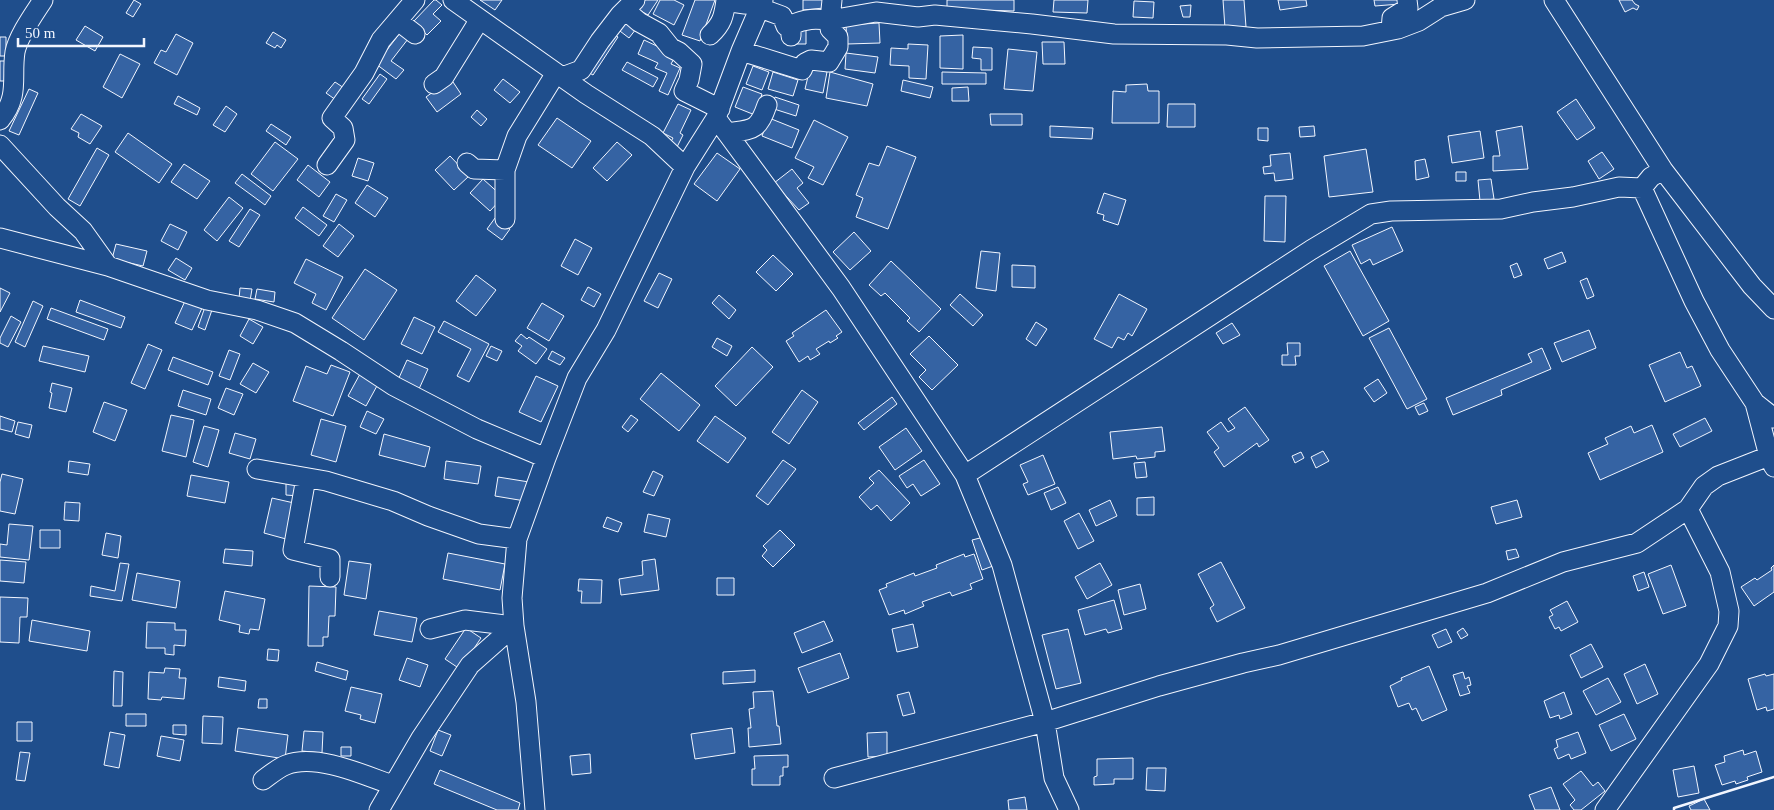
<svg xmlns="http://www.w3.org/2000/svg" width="1774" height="810" font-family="Georgia,serif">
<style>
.building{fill:#3563a3;stroke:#f2f6ff}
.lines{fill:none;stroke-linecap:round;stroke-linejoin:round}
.minor-casing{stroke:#f2f6ff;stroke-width:21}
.minor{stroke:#1f4e8c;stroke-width:19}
.wall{stroke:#f2f6ff;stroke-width:2.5}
</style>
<rect width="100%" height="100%" fill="#1f4e8c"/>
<!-- building -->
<path class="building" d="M134,0L141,4L133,17L126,13Z
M434,0H436L442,5L433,14L441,21L427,35L413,22Z
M480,0H502L495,10Z
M645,0H658L648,15L639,10Z
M660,0H674L684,5L674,25L653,14Z
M695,0H715L700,41L682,35Z
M803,0H824V8L803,10Z
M947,0H1014V11L947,9Z
M1054,0H1088L1087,13L1053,12Z
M1223,0H1244L1246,27L1225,28Z
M1278,0H1306L1307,6L1280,10Z
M1374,0H1400V4L1375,6Z
M1619,0H1632L1635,4L1639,6L1637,10L1633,8L1625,12Z
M1134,1L1154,2L1153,18L1133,17Z
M1191,5L1190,17H1183L1180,6Z
M622,19L636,29L629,38L616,28Z
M879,23L880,43L847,44L846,25Z
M85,26L103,37L95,51L76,40Z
M796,27H806V44H796Z
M273,32L286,40L281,48L277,45L275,48L266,43Z
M400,33L408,39L391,61L404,70L396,79L376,64Z
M612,33L618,37L593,75L586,71Z
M176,34L193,43L177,75L154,63L161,50L166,52Z
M963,35V69L940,68V36Z
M0,37H6V56H0Z
M644,40L676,55L671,64L680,68L668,95L659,91L667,73L655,68L658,63L638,54Z
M1042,42H1064L1065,64H1043Z
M908,44L928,45L926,79L909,78V66L890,65L891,48L908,49Z
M973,47L992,48V70H981V59L972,58Z
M1008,49L1037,52L1033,91L1004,89Z
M846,53L878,57L875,73L845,69Z
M120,54L140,64L122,98L103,87Z
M0,61H5V81H0Z
M627,62L658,78L653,87L622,70Z
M753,66L769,72L762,90L746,84Z
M810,68L827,72L823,93L805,89Z
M773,72L798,80L793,96L768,89Z
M830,72L873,84L867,106L826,98Z
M942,72L986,73V84H942Z
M380,74L387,79L369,104L362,99Z
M451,79L461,94L437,112L426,97Z
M503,79L520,92L510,103L494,90Z
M903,80L933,87L930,98L901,91Z
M335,82L344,88L336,100L326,93Z
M1147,84L1148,91H1159V123H1112L1113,91L1126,92V85Z
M743,87L762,94L755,115L735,107Z
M968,87L969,101H952V88Z
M29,89L38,93L19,135L9,131Z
M178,96L200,108L197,115L174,104Z
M775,97L799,105L796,116L771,108Z
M1576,99L1595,128L1577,140L1557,112Z
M678,104L691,110L680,133L683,135L676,149L669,145L673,138L663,133Z
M1168,104H1195V127H1167Z
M226,106L237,114L225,132L213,125Z
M477,110L487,119L481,126L471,117Z
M81,114L102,126L90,144L78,137L79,133L71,129Z
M990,114H1022V125H991Z
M557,118L591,141L572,168L538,145Z
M769,118L799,130L792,148L762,136Z
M814,120L848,137L823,185L808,178L814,167L795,158Z
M271,124L291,137L286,145L266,131Z
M1050,126L1093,128L1092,139L1050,137Z
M1314,126L1315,136L1300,137L1299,127Z
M1522,126L1528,169L1493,171V156H1500L1496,131Z
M1258,128H1268V141L1258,140Z
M1480,131L1484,158L1452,163L1448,136Z
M128,133L172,164L159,183L115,152Z
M275,142L298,159L273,191L251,174Z
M617,142L632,155L607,181L593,168Z
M887,146L916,157L888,229L856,217L863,198L856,195L869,163L879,166Z
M97,148L109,155L80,206L68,199Z
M1366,149L1373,192L1329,197L1324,156Z
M1602,152L1614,169L1599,179L1588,161Z
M717,153L740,169L717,201L694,184Z
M1290,153L1293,179L1275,181L1274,173L1264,174L1263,167L1271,166L1270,155Z
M450,156L469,176L454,190L435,170Z
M358,158L374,163L368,181L352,176Z
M1425,159L1429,177L1416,180L1415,161Z
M184,164L210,181L197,199L171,182Z
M308,165L330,182L319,197L297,180Z
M792,169L803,183L797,188L809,203L799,210L774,183Z
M1456,172H1466V181H1456Z
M242,174L271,196L265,205L235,183Z
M483,179L503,197L490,211L470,193Z
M1491,179L1494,199L1480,201L1478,180Z
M367,185L388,198L375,217L355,203Z
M1104,193L1126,200L1118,225L1103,220L1104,215L1097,213Z
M336,194L347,200L334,222L323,216Z
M1265,196H1286L1285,242L1264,241Z
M229,197L243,208L217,241L204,230Z
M303,207L327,225L319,236L295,218Z
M250,209L260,215L239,247L229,241Z
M495,218L510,229L502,240L487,229Z
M170,224L187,232L178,250L161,241Z
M339,224L354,236L338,257L323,246Z
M1392,227L1403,251L1373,265L1370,259L1361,264L1352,245Z
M854,232L871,251L850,270L833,252Z
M575,239L592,248L578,275L561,266Z
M116,244L147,251L143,266L112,259Z
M981,251L1000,253L996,291L976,288Z
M1350,251L1389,321L1363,336L1324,266Z
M1562,252L1566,262L1548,269L1544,259Z
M773,255L793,274L776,291L756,272Z
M176,258L192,268L185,280L168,270Z
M306,259L343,277L326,310L312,303L316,294L294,283Z
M891,261L941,309L919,332L907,321L910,318L885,293L881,296L869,285Z
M1517,263L1522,275L1514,278L1510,266Z
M1012,265L1035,266V288L1012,287Z
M365,269L397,290L364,340L332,318Z
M659,273L672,279L658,308L644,301Z
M476,275L496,290L476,316L456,301Z
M1587,278L1594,296L1587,299L1580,281Z
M588,287L601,294L594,307L581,300Z
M0,288L10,293L0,312Z
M240,288L252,289L250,301L239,299Z
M257,289L275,292L274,302L255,299Z
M960,294L983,315L973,326L950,305Z
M1119,294L1147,309L1132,336L1128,333L1124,340L1118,337L1112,348L1094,339Z
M719,295L736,310L729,319L712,303Z
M80,300L125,317L121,328L76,312Z
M33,301L43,306L25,347L15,342Z
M185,301L202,308L192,330L175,323Z
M542,303L564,316L549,341L527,328Z
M206,304L213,307L205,330L198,327Z
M51,308L108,329L104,340L47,319Z
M826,310L842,332L836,336L838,338L830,343L829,341L816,349L820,354L810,360L808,356L799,362L786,341L794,336L792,333Z
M11,316L21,322L8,347L0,343V338Z
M414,317L435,327L422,354L401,344Z
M249,319L263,327L253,344L240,336Z
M444,321L489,344L469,382L457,376L471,349L438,332Z
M1036,322L1047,329L1036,346L1026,339Z
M1232,323L1240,335L1223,344L1216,333Z
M1389,328L1427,399L1407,409L1369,338Z
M1589,330L1596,348L1562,362L1554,343Z
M521,334L527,339L529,337L547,349L536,364L518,351L522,346L515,341Z
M929,336L958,365L932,390L919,377L926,370L910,354Z
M717,338L732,346L727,356L712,347Z
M1287,343H1300V356H1295L1296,365H1282V355H1288Z
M148,344L162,350L145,389L131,383Z
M43,346L89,356L85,372L39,361Z
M491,346L502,351L497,361L486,356Z
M752,347L773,367L736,406L715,386Z
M1542,348L1551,369L1501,390L1502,395L1453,415L1446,398L1532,362L1528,354Z
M229,350L240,354L230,380L219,376Z
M552,351L565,358L560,365L548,359Z
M1680,352L1687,368L1692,366L1701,386L1665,402L1649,365Z
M173,357L213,372L208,385L168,370Z
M407,360L428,369L419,389L398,380Z
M253,363L269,372L256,393L240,384Z
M331,365L350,372L333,416L293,401L306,366L327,374Z
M661,373L700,405L679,431L640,399Z
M360,374L378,384L366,406L348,396Z
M536,376L558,386L541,422L519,412Z
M1378,379L1387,393L1374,402L1364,388Z
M52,383L72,388L66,412L49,408L52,393L50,392Z
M226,388L243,394L234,415L218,408Z
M183,390L211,399L206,415L178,406Z
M802,390L818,402L789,444L772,432Z
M892,397L897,404L864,430L858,423Z
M104,402L127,410L115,441L93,432Z
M1424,403L1428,411L1419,415L1415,407Z
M1245,407L1269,440L1259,447L1257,443L1224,467L1214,452L1219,448L1207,432L1221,422L1228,432L1235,428L1228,419Z
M367,411L384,419L376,434L360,427Z
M171,415L194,420L186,457L162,451Z
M631,415L638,420L628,432L622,427Z
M0,416L15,421L12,432L0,429Z
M715,416L746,438L728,463L697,441Z
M1705,418L1712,431L1680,447L1673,434Z
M321,419L346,426L336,462L311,455Z
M18,422L32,425L29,438L15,434Z
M1652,425L1663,452L1600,480L1588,453L1608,444L1605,438L1631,426L1634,433Z
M204,426L219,430L208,467L193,462Z
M1162,427L1165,451L1155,452V457L1137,459L1136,456L1113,459L1110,432Z
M906,428L922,451L895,470L879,447Z
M235,433L256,439L250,459L229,453Z
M384,434L430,447L425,467L379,455Z
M1323,451L1329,461L1316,468L1311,457Z
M1301,452L1304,458L1295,463L1292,456Z
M1043,455L1055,484L1028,495L1023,484L1028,482L1020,465Z
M783,460L796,469L768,505L756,496Z
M924,460L940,484L921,496L913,484L907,488L899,476Z
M69,461L90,464L88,475L68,472Z
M446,461L481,466L478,484L444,479Z
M1145,462L1147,477L1136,478L1134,463Z
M879,470L910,503L891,521L877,505L871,510L859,497L874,483L869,478Z
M653,471L663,476L654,496L643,492Z
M2,474L23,479L15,514L0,511V482Z
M191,475L229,482L225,503L187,496Z
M498,477L529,482L525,501L495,496Z
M286,482H299V496L286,495Z
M1058,487L1066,503L1051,510L1044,493Z
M1154,497V515H1137V498Z
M272,498L294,503L286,539L264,533Z
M1110,500L1117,516L1096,526L1089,510Z
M1517,500L1522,517L1496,524L1491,507Z
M65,502L80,503L79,521L64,520Z
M1079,513L1094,541L1078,549L1064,521Z
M648,514L670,519L666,537L644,532Z
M607,517L622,523L618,532L603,527Z
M9,524L33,526L29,560L0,557V544L7,545Z
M40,530H60V548H40Z
M780,530L795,545L773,567L762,556L767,550L763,546Z
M106,533L121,536L118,558L102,555Z
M984,537L993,566L982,570L972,540Z
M225,549L253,551L252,566L223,563Z
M1516,549L1519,557L1508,560L1506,551Z
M448,553L505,564L500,590L443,579Z
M964,554L965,557L974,554L983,579L970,584L972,589L952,596L950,592L922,602L924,606L905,614L904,610L889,615L879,590L887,587L886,584L914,573L915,576L937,568L936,565Z
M655,559L659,590L621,595L619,579L643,575L642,561Z
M0,560L26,562L24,583L0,581Z
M349,561L371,564L366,599L344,595Z
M1221,562L1245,608L1217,622L1210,608L1214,605L1198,574Z
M120,563L129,564L122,601L90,596L91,586L115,591Z
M1100,563L1112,585L1087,599L1075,577Z
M1671,565L1686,606L1663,614L1648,574Z
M1774,565V592L1754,606L1741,587L1755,578L1757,580L1772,570L1771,568Z
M1644,572L1649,587L1638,591L1633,576Z
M137,573L180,581L176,608L132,600Z
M717,578H734V595H717Z
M579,579L602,580L601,603H581L582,591H578Z
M1140,584L1146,609L1124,615L1118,590Z
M309,586L336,587L335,616H329L328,637H323V646H308Z
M225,591L265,599L259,630L250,629L249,634L239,632L240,625L219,620Z
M0,597L28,598L27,617H20L19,643L0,642Z
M1114,600L1122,629L1108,633L1106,629L1085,635L1078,610Z
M1567,601L1578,622L1561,631L1559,627L1555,629L1549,617L1553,615L1550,610Z
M379,611L417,618L412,642L374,635Z
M32,620L90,631L87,651L29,641Z
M824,621L833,641L802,653L794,633Z
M147,622L175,623V630H186L185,646L174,645V655L165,654V648H146Z
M913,624L918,647L897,652L892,629Z
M466,628L481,638L460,669L445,659Z
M1463,628L1468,635L1461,639L1457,632Z
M1068,629L1081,683L1056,689L1042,635Z
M1446,629L1452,642L1438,648L1432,635Z
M1591,644L1603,667L1581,678L1570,655Z
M268,649L279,650L278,661L267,660Z
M840,653L849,678L808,693L798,668Z
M407,658L428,665L420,687L399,680Z
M317,662L348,671L346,680L315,671Z
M1645,664L1658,694L1637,704L1624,674Z
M1429,666L1447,710L1422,721L1416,708L1412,710L1409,703L1398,707L1390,686L1402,680L1401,678Z
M165,668L180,669L179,678H186L184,699L162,697L161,700L148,699L149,672L164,673Z
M755,670V682L723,684V672Z
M114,671L123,672L122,706H113Z
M1463,672L1465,679L1469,677L1471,685L1467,686L1470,693L1460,696L1453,675Z
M1765,674L1766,676L1774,674V709L1767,711L1766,707L1757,710L1748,679Z
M219,677L246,681L245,691L218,687Z
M1608,678L1621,702L1596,715L1583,691Z
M351,687L382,694L375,723L360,719L361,715L345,711Z
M773,691L777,726H779L781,744L749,747L748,728H751L749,709L754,708L753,692Z
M909,692L915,713L903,716L897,695Z
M1564,692L1572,714L1560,719L1559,715L1550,718L1544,701Z
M259,699H267V708H258Z
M126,714H146V726H126Z
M1624,714L1636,739L1611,751L1599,725Z
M203,716L223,717L222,744L202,743Z
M17,722H32V741H17Z
M173,725H186V735L173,734Z
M238,728L288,735L285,759L235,751Z
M732,728L735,753L695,759L691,734Z
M438,730L451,735L442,756L430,751Z
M304,731L323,732L322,753L302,751Z
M110,732L125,735L119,768L104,765Z
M887,732V756L868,757L867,733Z
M1578,732L1586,753L1571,759L1569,754L1558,759L1554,749L1558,747L1556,740Z
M161,736L184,740L180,761L157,756Z
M341,747H351V756H341Z
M1743,750L1744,755L1756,751L1762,772L1747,777L1748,780L1736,784L1735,781L1722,785L1715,765L1725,762L1724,756Z
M20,752L30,753L25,781L16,780Z
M590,754L591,773L572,775L570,756Z
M788,755V767H783V776H780V785H752V769H755L754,756Z
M1133,758V779H1114V784L1094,785V777L1097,776V759Z
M1694,766L1699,793L1678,797L1673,770Z
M1147,768H1166L1165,791L1146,790Z
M440,770L520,803L518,810H497L434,784Z
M1581,771L1593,786L1598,782L1605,791L1581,810H1574L1570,805L1575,800L1563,784Z
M1551,787L1560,810H1535L1529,795Z
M1025,797L1027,810H1009L1008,800Z
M1704,799L1710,810H1691L1689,806Z"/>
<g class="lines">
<defs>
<path id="minor" d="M453,0L586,94L652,136L685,167
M727,0C739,5 749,5 762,3
M832,0L830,20L876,12L918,17L935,15L1032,24L1114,34L1227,35L1257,38L1363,36L1398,29L1419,21L1441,7L1465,0
M1554,0L1663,170L1752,286L1774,309
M760,8L782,16L786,26L791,30V36
M625,10L639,22L659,33L671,48L679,52L692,64L689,80L684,91L720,109
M398,21L415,34
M1391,30L1392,18L1408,8L1407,0
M710,35C722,24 724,16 726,0
M741,51L802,70L805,63L811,60L829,62L838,47V37L830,29V20C817,19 805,18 792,25L791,30
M562,77L581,70L600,41L620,15L635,0
M434,84L444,77L480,19
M716,118L841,288L965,475L1311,250L1371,214L1391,211L1501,209L1533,202L1573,197L1619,187L1642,188
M0,120C20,96 11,78 15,52C18,36 34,14 43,0
M727,133C752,129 758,132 767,105
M0,145L57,207L83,231L108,266
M467,163L474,169L505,170
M327,165L345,140L343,128L332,118L364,73L381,40L415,0
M1663,170L1651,177L1642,188L1694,301L1720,350L1755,403L1774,418
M505,219V170L517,136L556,73
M0,238L108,266L207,300L257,310L295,323L341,351L394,386L477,429L546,458
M1755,403L1769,456L1774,467
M257,469L326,481L393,501L428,516L479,534L517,539
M965,475L1002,565L1045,722L1054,778L1069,810
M306,478L293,550L330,559V577
M1688,509L1704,486L1718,476L1769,456
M430,629L465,620L514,626
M834,778L1045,722L1159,686L1243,663L1279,655L1487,593L1563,562L1637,543L1688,509L1720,572L1729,611L1728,626L1709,664L1605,810
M263,780C270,775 278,768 286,765C316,753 364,775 392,785
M379,810L421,738L470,665L514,626
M535,810L526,702L514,626L512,598L517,539L546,458L577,378L606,330L685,167L716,118L741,51L763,0"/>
</defs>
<!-- minor casing -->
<use href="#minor" class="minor-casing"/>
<!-- minor -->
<use href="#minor" class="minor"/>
<!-- wall -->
<path class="wall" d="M1674,810V808L1774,777"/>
</g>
<!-- scale -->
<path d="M18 38v8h126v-8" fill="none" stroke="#f2f6ff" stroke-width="2.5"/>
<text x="25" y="38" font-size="15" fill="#f2f6ff" stroke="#1f4e8c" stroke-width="4" paint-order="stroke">50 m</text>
</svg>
